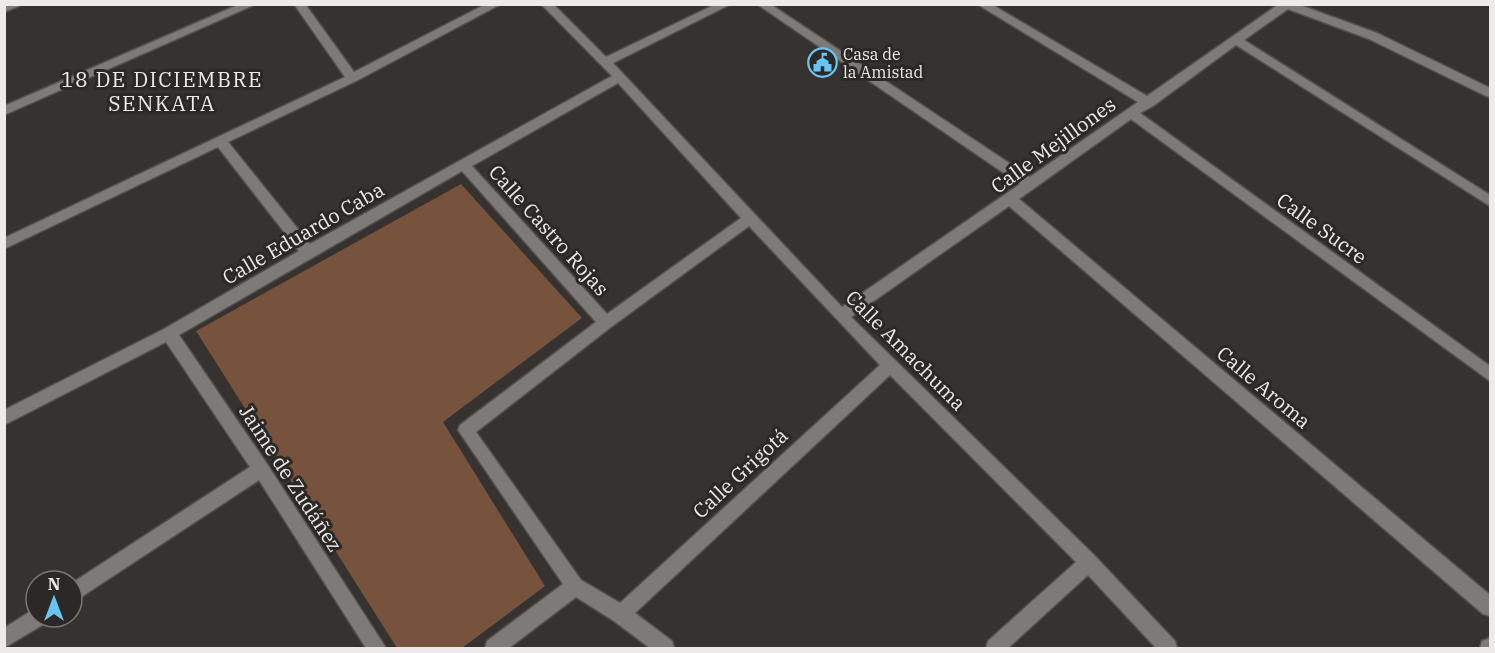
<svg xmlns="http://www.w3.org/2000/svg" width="1495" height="653" font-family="'IBM Plex Serif',serif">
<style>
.green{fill:#77523d}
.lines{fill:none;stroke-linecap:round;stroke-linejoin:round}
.minor-casing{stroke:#53504e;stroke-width:3}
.minor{fill:#7e7a77;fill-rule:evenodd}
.labels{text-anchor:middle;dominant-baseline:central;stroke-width:6;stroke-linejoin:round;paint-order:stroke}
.far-poi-label{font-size:16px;fill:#edeae9;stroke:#2c2826;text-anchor:start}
.street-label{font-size:20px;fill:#edeae9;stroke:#2c2826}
.neighbourhood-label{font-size:21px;letter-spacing:1.5px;fill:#edeae9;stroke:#2c2826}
</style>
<rect width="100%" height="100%" fill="#363230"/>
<!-- green -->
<path class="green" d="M461,184L582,318L443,422L545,586L462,648H397L196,331Z"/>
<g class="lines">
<defs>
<path id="minor" d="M20,4L19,6L4,12V5Z
M240,4H256L4,115V106Z
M294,4H305L354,72L486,4H501L356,81L228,142L310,244L612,76L541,4H553L606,57L716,4H731L613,63L842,307L1020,184L757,4H770L1030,177L1138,102L977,4H991L1147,96L1279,4H1297L1377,33L1490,88V97L1486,96L1369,39L1288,9L1244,40L1490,195V206L1236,45L1153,106L1140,113L1490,366V381L1131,119L1019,199L1490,595V616L1483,614L1009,206L851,317L1095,556L1175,641L1177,648H1156L1088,575L1008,648H986L988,641L1076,562L890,375L635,613L672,641L674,648H650L614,621L576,597L509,648H485L487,641L563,584L458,430L460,425L596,322L462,171L179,335L267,464L386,648H366L259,480L72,603V583L250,467L166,342L4,425V410L164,329L299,251L218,147L4,249V238L345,77ZM618,83L741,218L607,314L472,166ZM749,226L880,365L620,603L581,580L476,432L611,327Z
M36,608V617H46L44,624L4,648V628Z
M1490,638V648H1480L1482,641Z"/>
</defs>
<!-- minor casing -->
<use href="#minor" class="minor-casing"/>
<!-- minor -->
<use href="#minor" class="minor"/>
</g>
<!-- icons -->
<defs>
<symbol id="civic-ring" viewBox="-11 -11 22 22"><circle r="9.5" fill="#2c2826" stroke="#68c4f0" stroke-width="1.5"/><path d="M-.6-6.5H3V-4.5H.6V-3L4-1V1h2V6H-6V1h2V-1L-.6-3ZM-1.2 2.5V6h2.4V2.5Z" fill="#68c4f0"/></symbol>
</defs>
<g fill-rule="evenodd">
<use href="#civic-ring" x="806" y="46" width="33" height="33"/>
</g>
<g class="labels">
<!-- far-poi labels -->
<g class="far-poi-label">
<text x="843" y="54">Casa de<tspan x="843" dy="18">la Amistad</tspan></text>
</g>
<!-- street labels -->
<g class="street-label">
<text transform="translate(1053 145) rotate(-36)">Calle Mejillones</text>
<text transform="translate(1322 228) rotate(36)">Calle Sucre</text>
<text transform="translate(549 230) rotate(48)">Calle Castro Rojas</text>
<text transform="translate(303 233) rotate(-30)">Calle Eduardo Caba</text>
<text transform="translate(906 350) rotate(45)">Calle Amachuma</text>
<text transform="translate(1264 387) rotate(40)">Calle Aroma</text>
<text transform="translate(740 473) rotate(-43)">Calle Grigotá</text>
<text transform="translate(291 478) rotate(57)">Jaime de Zudáñez</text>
</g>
<!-- neighbourhood labels -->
<g class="neighbourhood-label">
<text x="162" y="79">18 DE DICIEMBRE<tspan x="162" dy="24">SENKATA</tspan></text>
</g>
</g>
<!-- border -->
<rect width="1495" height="653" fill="none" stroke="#edeae9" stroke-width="12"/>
<!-- north arrow -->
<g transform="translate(54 599)"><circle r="28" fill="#2c2826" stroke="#797674" stroke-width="1.5"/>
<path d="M0-4.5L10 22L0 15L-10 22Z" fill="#68c4f0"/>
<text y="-9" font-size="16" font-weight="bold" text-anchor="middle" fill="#edeae9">N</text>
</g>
</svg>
